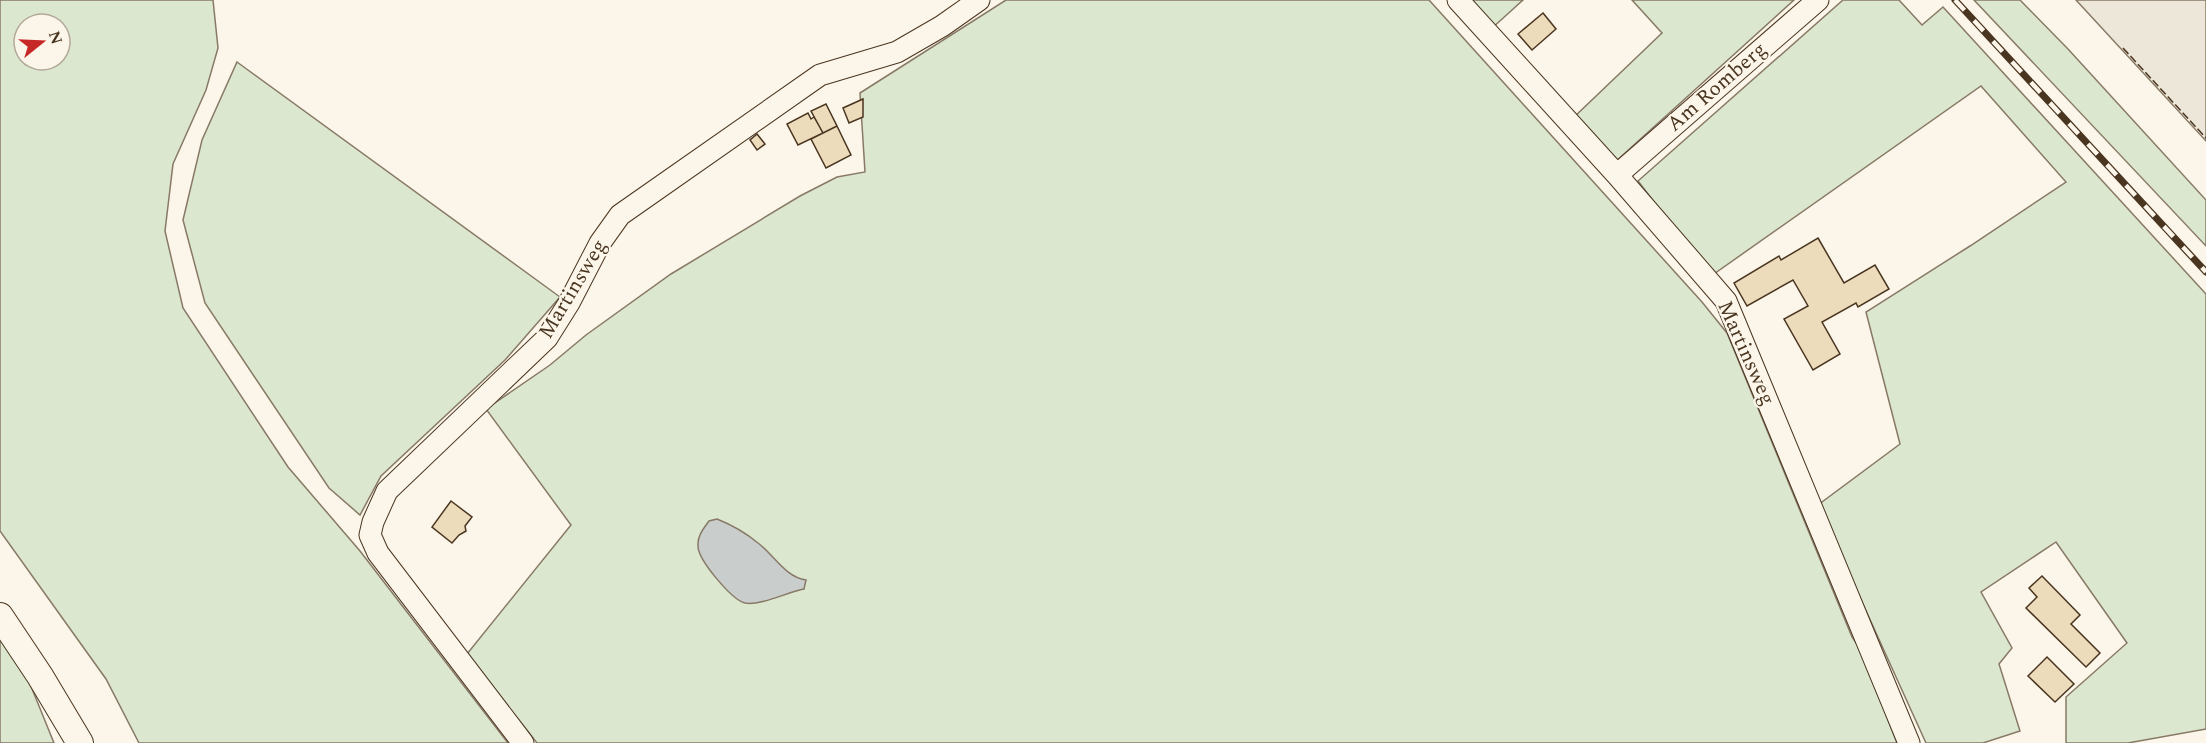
<svg xmlns="http://www.w3.org/2000/svg" width="2206" height="743" font-family="Spectral,serif">
<style>
.green{fill:#dce7d0;stroke:#887966;stroke-width:1.5;fill-rule:evenodd}
.parking{fill:#ede7d9;stroke:#887966;stroke-width:1.5}
.water{fill:#c9cecd;stroke:#887966;stroke-width:1.5}
.building{fill:#ecdcbc;stroke:#4a3520;stroke-width:1.5}
.lines{fill:none;stroke-linecap:round;stroke-linejoin:round}
.minor-casing{stroke:#4a3520;stroke-width:23}
.major-casing{stroke:#4a3520;stroke-width:28}
.minor{stroke:#fbf6e9;stroke-width:21}
.major{stroke:#fbf6e9;stroke-width:26}
.rail-casing{stroke:#4a3520;stroke-width:7}
.rail{stroke:#fbf6e9;stroke-width:4.5;stroke-dasharray:14;stroke-linecap:butt}
.fence{stroke:#4a3520;stroke-width:1.5;stroke-dasharray:8 3;stroke-linecap:butt}
.labels{text-anchor:middle;dominant-baseline:central;stroke-width:4.5;stroke-linejoin:round;paint-order:stroke}
.street-label{font-size:21px;fill:#4a3520;stroke:#fbf6e9}
</style>
<rect width="100%" height="100%" fill="#fbf6e9"/>
<!-- green -->
<path class="green" d="M0,0H213L218,48L206,90L173,164L165,231L183,308L288,467L360,551L508,743H139L106,679L0,531ZM24,24H60V60H24Z
M1006,0H1429L1702,302L1727,333L1852,637L1861,650L1897,743H537L467,654L571,525L486,409L550,365L586,335L671,274L800,196L837,177L865,172L860,93Z
M1468,0H1523L1490,30Z
M1632,0H1794L1614,163L1571,120L1662,33Z
M1843,0H1899L1922,25L1943,7L2206,294V729L2128,743H2066V697L2127,643L2056,542L1981,592L2012,648L1999,664L2020,731L1983,743H1926L1818,505L1900,444L1866,312L1970,246L2066,182L1981,86L1711,276L1638,181Z
M1974,0H2020L2068,49L2206,200V246Z
M237,62L560,297L505,360L381,476L360,515L329,488L205,303L183,220L202,140Z
M0,636L24,669L54,743H0Z"/>
<!-- parking -->
<path class="parking" d="M2076,0H2206V141Z"/>
<!-- water -->
<path class="water" d="M717,519C732,525 746,533 758,543C774,555 785,577 806,580L804,589C788,592 760,606 745,603C732,600 698,560 698,546C697,536 704,528 709,521Z"/>
<!-- building -->
<path class="building" d="M1543,13L1556,29L1532,50L1518,34Z
M863,99V117L849,123L843,108Z
M826,104L837,126L823,133L811,111Z
M808,113L811,119L814,117L823,133L798,145L787,124Z
M837,126L851,155L826,168L811,139Z
M757,134L765,144L757,150L750,140Z
M1818,238L1844,283L1875,265L1889,289L1858,307L1856,303L1822,322L1840,354L1813,370L1784,319L1808,306L1793,280L1747,306L1734,283L1779,256L1781,260Z
M451,501L472,517L465,526L466,531L459,535L452,543L432,527Z
M2042,576L2080,615L2071,624L2100,653L2086,667L2026,608L2037,597L2029,588Z
M2047,657L2074,684L2055,702L2028,676Z"/>
<g class="lines">
<defs>
<path id="minor" d="M1458,0L1617,175L1726,301L1909,743
M1617,175L1818,0
M523,743L378,553L370,535L373,522L387,491L547,338L569,303L600,243L620,215L820,75L897,52L942,26L979,0"/>
<path id="major" d="M0,616L40,676L80,743"/>
</defs>
<!-- minor casing -->
<use href="#minor" class="minor-casing"/>
<!-- major casing -->
<use href="#major" class="major-casing"/>
<!-- minor -->
<use href="#minor" class="minor"/>
<!-- major -->
<use href="#major" class="major"/>
<defs>
<path id="rail" d="M1955,0L2206,272"/>
</defs>
<!-- rail casing -->
<use href="#rail" class="rail-casing"/>
<!-- rail -->
<use href="#rail" class="rail"/>
<!-- fence -->
<path class="fence" d="M2123,48L2206,138"/>
</g>
<g class="labels">
<!-- street labels -->
<g class="street-label">
<text transform="translate(1717 87) rotate(-41)">Am Romberg</text>
<text transform="translate(573 289) rotate(-59)">Martinsweg</text>
<text transform="translate(1746 353) rotate(66)">Martinsweg</text>
</g>
</g>
<!-- north arrow -->
<g transform="translate(42 42) rotate(72)"><circle r="28" fill="#fbf6e9" stroke="#b4a999" stroke-width="1.5"/>
<path d="M0-4.5L10 22L0 15L-10 22Z" fill="#c62828"/>
<text y="-9" font-size="16" font-weight="bold" text-anchor="middle" fill="#4a3520">N</text>
</g>
</svg>
